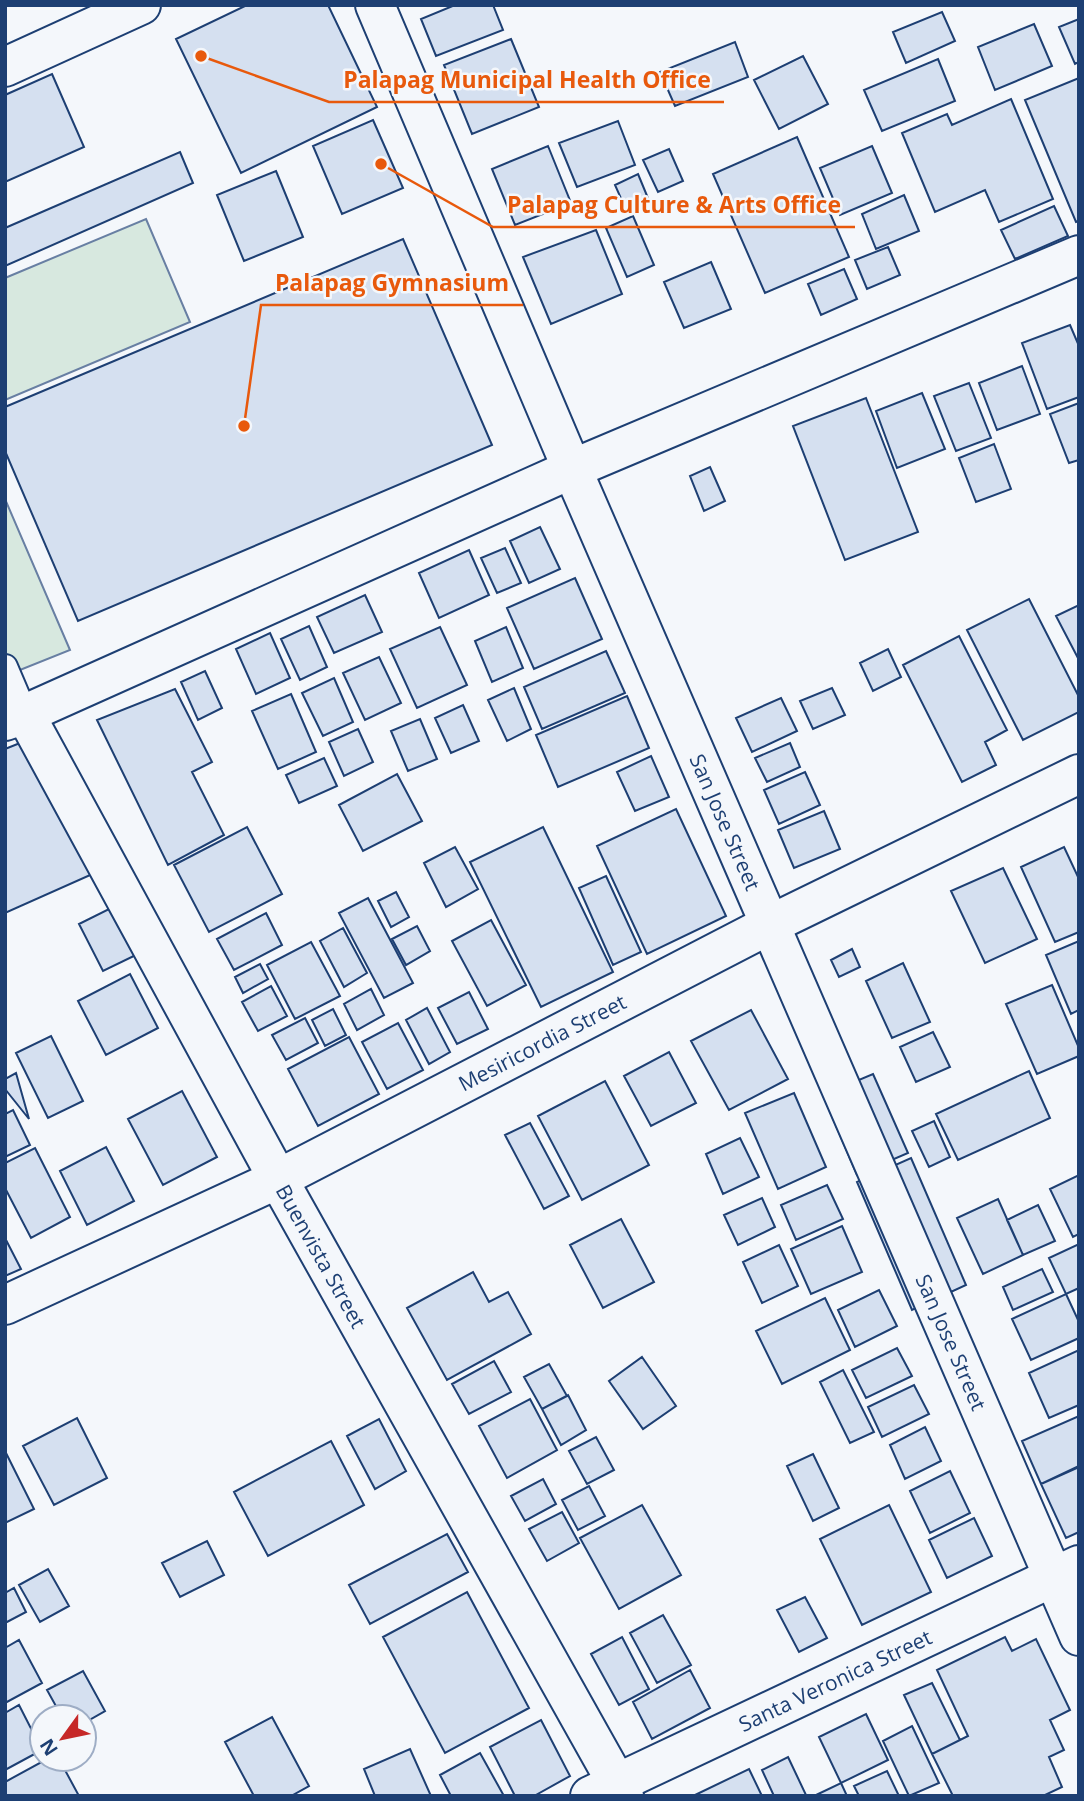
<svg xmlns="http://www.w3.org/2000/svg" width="1084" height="1801" font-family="'Open Sans',sans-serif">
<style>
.green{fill:#d7e8df;stroke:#687fa3;stroke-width:2}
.building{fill:#d5e0f0;stroke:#1d3f73;stroke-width:2}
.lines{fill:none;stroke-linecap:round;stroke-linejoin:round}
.service-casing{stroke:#1d3f73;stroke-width:28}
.minor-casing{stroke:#1d3f73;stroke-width:42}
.tertiary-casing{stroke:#1d3f73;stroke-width:42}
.primary-casing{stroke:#1d3f73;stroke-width:42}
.service{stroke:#f4f7fb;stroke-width:24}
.minor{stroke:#f4f7fb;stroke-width:38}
.tertiary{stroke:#f4f7fb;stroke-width:38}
.primary{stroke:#f4f7fb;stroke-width:38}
.labels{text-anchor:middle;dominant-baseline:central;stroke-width:5;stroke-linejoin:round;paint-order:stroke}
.street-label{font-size:21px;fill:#1d3f73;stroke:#f4f7fb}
.leader{fill:none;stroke:#e8590c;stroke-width:2.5}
.callout-dot{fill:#e8590c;stroke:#f4f7fb;stroke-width:2.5}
.callout-label{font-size:23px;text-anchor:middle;font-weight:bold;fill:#e8590c;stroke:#f4f7fb;stroke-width:5;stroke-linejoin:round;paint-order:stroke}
</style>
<rect width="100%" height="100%" fill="#f4f7fb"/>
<!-- green -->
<path class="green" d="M146,219L190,322L5,400V278Z
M5,499L70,650L5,676Z"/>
<!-- building -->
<path class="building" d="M247,5H328L377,107L241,173L176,39Z
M455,5H493L503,30L436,56L421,19Z
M942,12L955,41L906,63L893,32Z
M1079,19V62L1075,64L1059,27Z
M1034,24L1052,66L995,90L978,47Z
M511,39L539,107L472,134L444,65Z
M735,42L748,77L675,106L660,72Z
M803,56L828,104L779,129L754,80Z
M938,59L955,101L882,131L864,90Z
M52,74L84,147L5,182V95Z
M1079,78V221L1076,222L1025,100Z
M1011,99L1053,199L999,222L985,190L935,212L902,133L947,114L952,125Z
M373,120L403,188L342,214L313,146Z
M618,121L635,165L577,187L559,143Z
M797,137L849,257L765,293L713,174Z
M548,146L571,203L515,225L492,169Z
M872,146L892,193L840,215L820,168Z
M669,149L683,181L658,192L643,160Z
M180,152L193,183L5,266V228Z
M276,171L303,237L244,261L217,195Z
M638,174L650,203L627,212L615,185Z
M904,195L919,231L876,249L862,214Z
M1054,206L1068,236L1015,259L1001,230Z
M633,216L654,265L627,277L606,228Z
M596,230L622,294L551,324L523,257Z
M403,239L492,445L78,621L5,451V407Z
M888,247L900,275L867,289L855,260Z
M711,262L731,309L684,328L664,282Z
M844,269L857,299L821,315L808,284Z
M1070,325L1079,346V397L1047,409L1022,343Z
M1022,366L1040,414L997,430L979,383Z
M969,383L991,438L956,451L934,396Z
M922,393L945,449L897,468L876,411Z
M866,398L918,532L845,560L793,426Z
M1079,403V460L1069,463L1050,414Z
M994,444L1011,489L976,502L959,458Z
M710,467L725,501L704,511L690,476Z
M540,527L560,569L529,583L510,541Z
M505,548L521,583L497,593L481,558Z
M469,550L489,595L439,618L419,573Z
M575,578L602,639L534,669L507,608Z
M365,595L382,632L334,653L317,617Z
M1029,599L1079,697V712L1023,740L967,630Z
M1079,605V660L1056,616Z
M309,626L327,667L300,680L281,639Z
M440,627L467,685L417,708L390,649Z
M506,627L523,668L492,682L475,641Z
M270,633L290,678L256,694L236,649Z
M959,636L1007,730L985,742L996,765L962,782L903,665Z
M888,649L901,677L873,691L860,663Z
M606,651L625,693L542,729L524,687Z
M379,657L401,703L365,720L343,673Z
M205,671L222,708L198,720L181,682Z
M334,678L353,722L323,736L302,693Z
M514,688L531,729L507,741L488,700Z
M832,688L845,715L813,729L800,701Z
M175,689L212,762L192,772L224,835L168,865L97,720Z
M291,694L316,752L278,769L252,711Z
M627,696L649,748L558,787L536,735Z
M781,698L797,731L752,752L736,718Z
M463,705L479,741L451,753L435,718Z
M420,719L437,759L408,771L391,731Z
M358,729L373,762L344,776L329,742Z
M30,739L97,872L5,913V749Z
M790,743L800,767L767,782L755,758Z
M651,756L669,797L635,811L617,772Z
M324,758L337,786L299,803L286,775Z
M805,772L820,805L779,824L764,790Z
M397,774L422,821L363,851L339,805Z
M676,809L726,916L647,954L597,846Z
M824,811L840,849L794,868L778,830Z
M247,827L282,894L209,932L174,865Z
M543,827L613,972L541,1007L470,862Z
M455,847L478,889L446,907L424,863Z
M1064,847L1079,879V932L1055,942L1021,867Z
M1003,868L1037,939L985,963L951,891Z
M606,876L641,952L613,965L579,888Z
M396,892L409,917L391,927L378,901Z
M368,898L413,983L384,998L339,913Z
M115,906L140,953L103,971L79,924Z
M266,913L282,945L234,970L217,939Z
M491,920L526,985L487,1006L452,941Z
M417,926L430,951L406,965L392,939Z
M343,928L367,973L344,987L320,941Z
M1079,941V1010L1071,1014L1046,955Z
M311,942L340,996L295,1019L267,965Z
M852,949L860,967L839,977L831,960Z
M903,963L930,1022L892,1038L866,981Z
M260,964L268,979L243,993L235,977Z
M130,974L158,1028L106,1055L78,1001Z
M1052,985L1079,1048V1056L1037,1074L1006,1004Z
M271,986L287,1016L258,1031L242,1002Z
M371,989L384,1015L357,1030L344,1004Z
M469,992L488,1029L457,1044L438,1008Z
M427,1008L450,1052L429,1064L406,1020Z
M333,1009L346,1035L325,1046L312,1020Z
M751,1010L788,1079L729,1110L691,1041Z
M305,1018L318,1043L286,1060L272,1035Z
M398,1023L423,1070L387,1089L362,1042Z
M933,1032L950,1067L916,1082L900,1047Z
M51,1036L83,1101L48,1118L16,1053Z
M349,1037L379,1094L318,1126L288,1069Z
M669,1052L696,1103L651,1126L624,1076Z
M1029,1071L1050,1118L958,1160L936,1114Z
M16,1073L29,1119L5,1089V1079Z
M873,1074L908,1153L857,1175L823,1095Z
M605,1081L649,1165L582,1200L538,1116Z
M182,1091L217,1157L163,1185L128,1119Z
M794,1093L826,1167L778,1189L745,1113Z
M13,1110L30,1145L5,1157V1114Z
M934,1121L950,1157L929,1167L912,1131Z
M530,1123L569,1196L544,1209L505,1135Z
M740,1138L759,1177L723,1194L706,1154Z
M106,1147L134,1201L87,1225L60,1171Z
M35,1148L70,1217L31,1238L5,1188V1163Z
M911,1158L966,1285L912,1310L857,1182Z
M1079,1175V1234L1073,1237L1050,1189Z
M827,1185L843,1219L796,1240L781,1205Z
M762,1198L775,1227L738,1245L724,1215Z
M998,1199L1023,1255L983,1274L957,1218Z
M1038,1205L1055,1241L1023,1255L1007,1220Z
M621,1219L654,1282L603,1308L570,1245Z
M842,1226L862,1272L811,1294L791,1249Z
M5,1238L21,1269L5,1276Z
M1079,1244V1288L1066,1294L1049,1258Z
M779,1245L798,1286L762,1303L743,1262Z
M1042,1269L1053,1292L1013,1310L1003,1287Z
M473,1272L489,1302L508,1292L531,1334L447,1380L407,1308Z
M879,1290L897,1326L855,1347L838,1310Z
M1066,1294L1079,1322V1338L1031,1360L1012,1319Z
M825,1298L850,1350L782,1384L756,1331Z
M897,1348L912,1376L866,1398L852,1370Z
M1079,1350V1405L1049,1418L1029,1373Z
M642,1357L676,1406L643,1429L609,1381Z
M494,1361L511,1392L469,1414L452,1384Z
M549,1364L567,1396L542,1409L524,1377Z
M843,1370L874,1432L850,1443L820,1382Z
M914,1385L929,1414L882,1437L868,1407Z
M568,1395L586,1430L561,1445L542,1409Z
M530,1399L557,1450L507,1478L479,1426Z
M1079,1416V1466L1041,1484L1022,1441Z
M77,1418L107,1478L54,1505L23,1446Z
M379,1419L406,1471L375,1489L347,1436Z
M925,1427L941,1461L905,1479L890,1445Z
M596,1437L614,1470L587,1484L569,1451Z
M331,1441L364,1505L268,1556L234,1492Z
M5,1451L34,1509L5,1523Z
M813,1454L839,1508L813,1521L787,1466Z
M1079,1467V1532L1066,1538L1041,1484Z
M950,1471L970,1513L930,1533L910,1491Z
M543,1479L556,1504L525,1521L511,1496Z
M589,1486L605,1516L578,1530L562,1500Z
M642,1505L681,1575L619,1609L580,1538Z
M889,1505L931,1592L862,1625L820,1539Z
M562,1512L579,1543L547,1561L529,1529Z
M974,1518L992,1556L947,1578L929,1540Z
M447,1534L468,1572L370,1624L349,1585Z
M207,1541L224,1575L180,1597L162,1563Z
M48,1569L69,1606L40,1622L19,1585Z
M14,1588L26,1612L5,1623V1593Z
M467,1592L529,1708L445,1753L383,1637Z
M805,1597L827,1638L799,1652L777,1610Z
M663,1615L691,1665L657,1683L630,1633Z
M622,1637L649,1689L619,1705L591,1654Z
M1005,1637L1012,1651L1036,1639L1070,1710L1050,1720L1064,1750L1049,1757L1062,1787L1043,1796H953L932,1754L968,1736L937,1670Z
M19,1640L42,1683L5,1703V1648Z
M690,1670L710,1708L652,1739L633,1702Z
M83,1671L105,1711L84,1723V1717H62L47,1690Z
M932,1683L960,1740L932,1754L904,1695Z
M19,1705L42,1750L5,1770V1713Z
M866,1714L888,1760L841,1783L819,1737Z
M272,1717L309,1786L291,1796H254L225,1742Z
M541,1720L570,1776L534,1796H515L490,1747Z
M912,1726L939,1783L909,1796L883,1741Z
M410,1749L431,1796H375L364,1769Z
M480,1753L504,1796H451L440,1775Z
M788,1757L806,1795L804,1796H774L762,1770Z
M47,1759H59L79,1796H5V1782Z
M749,1769L762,1796H693Z
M887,1771L899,1796H859L854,1786Z
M841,1783L847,1796H814Z"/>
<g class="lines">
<defs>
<path id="service" d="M5,667L25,714"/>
<g id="minor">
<path id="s1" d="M375,5L572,469L1079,1636"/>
<path d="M25,714L572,469L1079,255"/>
<path id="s2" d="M5,1305L278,1179L771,924L1079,774"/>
<path id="s3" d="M590,1796L1079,1565"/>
</g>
<g id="tertiary">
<path id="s4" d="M5,721L25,714L278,1179L624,1796"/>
</g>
<path id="primary" d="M5,67L141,5"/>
</defs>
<!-- service casing -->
<use href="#service" class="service-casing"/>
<!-- minor casing -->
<use href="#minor" class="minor-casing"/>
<!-- tertiary casing -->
<use href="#tertiary" class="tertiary-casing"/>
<!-- primary casing -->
<use href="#primary" class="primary-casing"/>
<!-- service -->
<use href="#service" class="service"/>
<!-- minor -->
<use href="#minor" class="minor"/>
<!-- tertiary -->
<use href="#tertiary" class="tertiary"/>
<!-- primary -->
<use href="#primary" class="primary"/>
</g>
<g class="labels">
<!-- street labels -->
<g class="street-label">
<text stroke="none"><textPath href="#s1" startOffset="889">San Jose Street</textPath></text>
<text stroke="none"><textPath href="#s2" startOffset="598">Mesiricordia Street</textPath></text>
<text stroke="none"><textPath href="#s4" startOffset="639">Buenvista Street</textPath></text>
<text stroke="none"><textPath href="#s1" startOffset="1456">San Jose Street</textPath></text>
<text stroke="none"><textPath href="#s3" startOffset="271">Santa Veronica Street</textPath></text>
</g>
</g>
<!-- callouts -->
<path class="leader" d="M201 56L329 102H724M381 164L493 227H855M244 426L261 305H523"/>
<g class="callout-dot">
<circle cx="201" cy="56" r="7"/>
<circle cx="381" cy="164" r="7"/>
<circle cx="244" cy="426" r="7"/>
</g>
<g class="callout-label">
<text x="527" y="88">Palapag Municipal Health Office</text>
<text x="674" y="213">Palapag Culture &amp; Arts Office</text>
<text x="392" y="291">Palapag Gymnasium</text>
</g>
<!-- border -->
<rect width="1084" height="1801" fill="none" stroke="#1d3f73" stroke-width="14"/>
<!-- north arrow -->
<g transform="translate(63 1738) rotate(237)"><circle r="33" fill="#f4f7fb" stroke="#9eadc5" stroke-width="2"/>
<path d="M0-5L12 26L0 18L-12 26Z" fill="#c62828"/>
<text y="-10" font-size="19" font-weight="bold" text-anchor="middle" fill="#1d3f73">N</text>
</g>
</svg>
